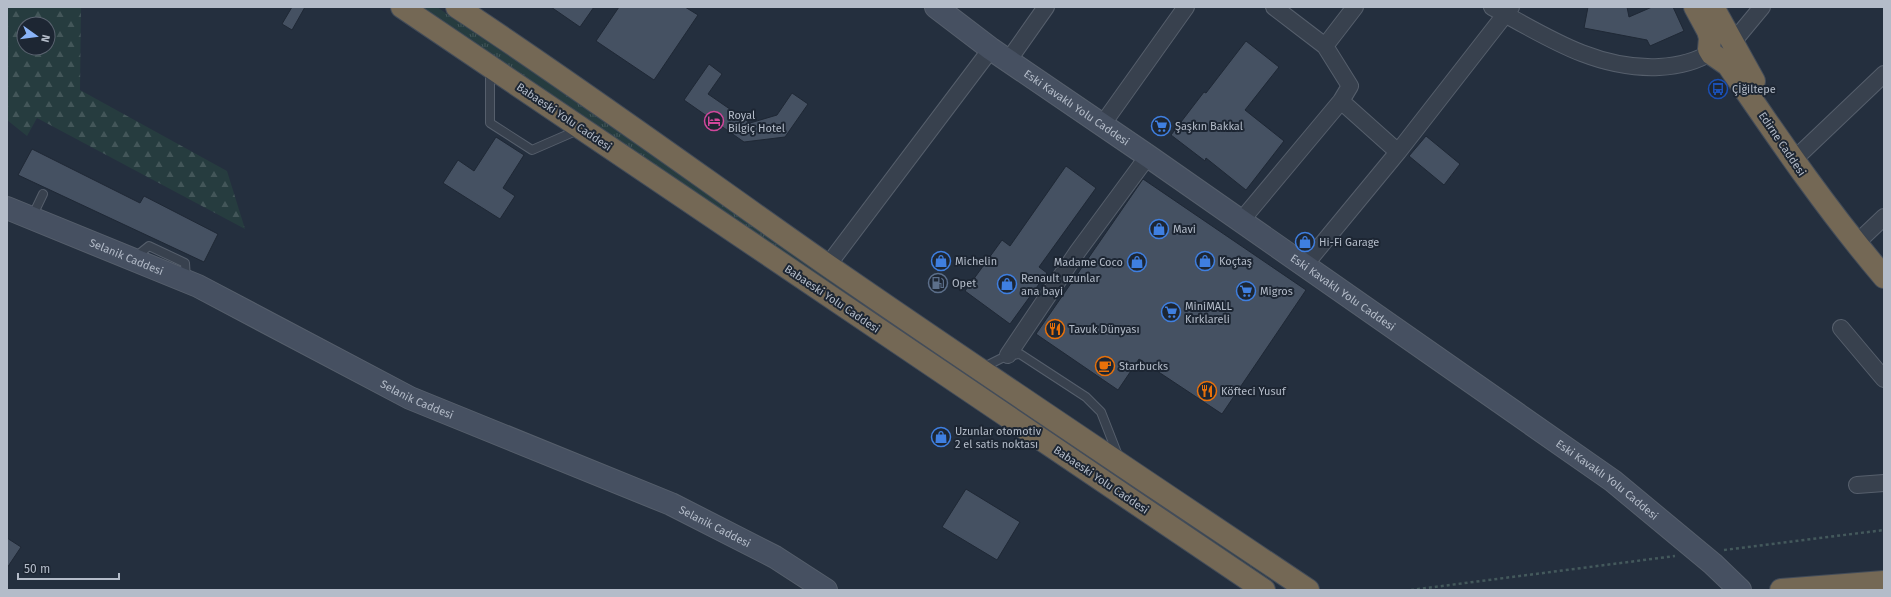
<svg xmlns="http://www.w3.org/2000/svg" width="1891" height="597" font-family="'Fira Sans',sans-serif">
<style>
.grass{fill:url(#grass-tufts)}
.forest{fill:url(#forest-firs);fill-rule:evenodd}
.building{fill:#455162;stroke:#1f2835}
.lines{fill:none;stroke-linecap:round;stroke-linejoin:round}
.lane-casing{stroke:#565f6c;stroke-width:10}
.street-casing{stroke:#565f6c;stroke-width:18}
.secondary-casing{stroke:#565f6c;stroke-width:24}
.highway-casing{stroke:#434c59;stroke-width:24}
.path{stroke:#44595c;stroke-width:2.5;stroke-dasharray:3 3;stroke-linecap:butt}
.lane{stroke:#38414e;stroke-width:8}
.street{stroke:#38414e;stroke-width:16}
.secondary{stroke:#465061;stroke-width:22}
.highway{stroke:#746855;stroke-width:22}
.labels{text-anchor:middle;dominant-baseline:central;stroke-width:4;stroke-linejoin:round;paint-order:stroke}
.poi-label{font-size:11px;fill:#b4bcc9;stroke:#1d2633;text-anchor:start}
.street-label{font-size:11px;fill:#b4bcc9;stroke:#1d2633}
</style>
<defs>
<pattern id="grass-tufts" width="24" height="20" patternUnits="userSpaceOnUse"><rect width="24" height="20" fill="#263c3f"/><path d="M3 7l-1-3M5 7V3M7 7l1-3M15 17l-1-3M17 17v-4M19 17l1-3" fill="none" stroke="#435659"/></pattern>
<pattern id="forest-firs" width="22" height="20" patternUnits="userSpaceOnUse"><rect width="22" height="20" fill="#263c3f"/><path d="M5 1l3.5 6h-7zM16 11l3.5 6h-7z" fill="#435659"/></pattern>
</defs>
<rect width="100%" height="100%" fill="#242f3e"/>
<!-- grass -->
<path class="grass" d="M420,7H437L578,103L754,227L1297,590H1287L1159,506Z"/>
<!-- forest -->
<path class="forest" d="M7,7H81L80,90L227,171L245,229L37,118L27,136L7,120ZM24,24H48V48H24Z"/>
<!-- building -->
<path class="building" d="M292,7H305L292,30L282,24Z
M551,7H594L580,27Z
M619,7H685L698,15L654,80L596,41Z
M1588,7H1627L1629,17L1652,7H1673L1684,31L1650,46L1647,40L1584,28Z
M1246,41L1279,67L1245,110L1284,141L1246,190L1206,158L1205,161L1171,135L1204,92L1206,93Z
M709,64L722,74L708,94L750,123L777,115L792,93L808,104L785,137L744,142L684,100Z
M1426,136L1460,164L1444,185L1409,156Z
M496,137L524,155L503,188L515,196L500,219L443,183L458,160L474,171Z
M32,149L140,203L144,196L218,234L204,262L18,175Z
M1066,166L1096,188L1039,267L1047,273L1010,324L965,291L1002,240L1010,246Z
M1143,179L1306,290L1222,414L1139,359L1118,390L1036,334Z
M966,489L1020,522L997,560L942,527Z
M7,538L21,547L7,568Z"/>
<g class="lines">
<defs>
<path id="lane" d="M490,71V123L532,150L578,130
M32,217L43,194
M134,258L149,246L185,263L186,279
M982,368L1008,355L1020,354L1086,397L1101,412L1119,458"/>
<path id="street" d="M1274,7L1325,46
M1492,7C1545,36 1596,70 1659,67C1676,66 1696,62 1711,52
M1733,42L1762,7
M1008,61L1046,7
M1341,101L1398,152
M1102,125L1186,7
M1802,152L1884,74
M1240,222L1341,101L1350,86L1325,46L1355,7
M1865,235L1884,217
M828,265L991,49
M1304,266L1398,152L1511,7
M1841,328L1884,379
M1008,355L1078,251L1148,156
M1857,485L1884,483"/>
<g id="secondary">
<path id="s1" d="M936,7L991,49L1148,156L1613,481L1713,564L1740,590"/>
<path id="s2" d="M7,208L198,286L410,398L671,504L775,557L826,590"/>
</g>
<path id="highway" d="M402,7L1264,590
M457,7C583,90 704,179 827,265C986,375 1147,482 1308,590
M1695,7L1708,31L1710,38L1709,49L1712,54L1728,65C1778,138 1826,209 1884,277
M1713,7L1754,81
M1781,590L1884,582"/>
</defs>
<!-- lane casing -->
<use href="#lane" class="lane-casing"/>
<!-- street casing -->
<use href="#street" class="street-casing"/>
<!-- secondary casing -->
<use href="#secondary" class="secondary-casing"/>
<!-- highway casing -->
<use href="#highway" class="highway-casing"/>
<!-- path -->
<path class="path" d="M1724,550L1884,530
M1411,590L1675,556"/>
<!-- lane -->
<use href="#lane" class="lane"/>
<!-- street -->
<use href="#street" class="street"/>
<!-- secondary -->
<use href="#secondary" class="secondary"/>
<!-- highway -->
<use href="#highway" class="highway"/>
</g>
<!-- icons -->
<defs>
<symbol id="bus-ring" viewBox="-11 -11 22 22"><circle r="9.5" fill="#1d2633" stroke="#1a4fb4" stroke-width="1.5"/><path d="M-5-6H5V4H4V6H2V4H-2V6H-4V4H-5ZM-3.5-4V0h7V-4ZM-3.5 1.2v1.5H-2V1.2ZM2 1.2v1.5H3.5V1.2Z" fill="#1a4fb4"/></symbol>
<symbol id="hotel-ring" viewBox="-11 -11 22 22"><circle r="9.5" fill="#1d2633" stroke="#d1479c" stroke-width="1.5"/><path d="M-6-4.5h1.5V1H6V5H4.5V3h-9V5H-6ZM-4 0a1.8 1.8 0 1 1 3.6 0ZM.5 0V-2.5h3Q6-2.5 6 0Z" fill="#d1479c"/></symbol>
<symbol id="supermarket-ring" viewBox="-11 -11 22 22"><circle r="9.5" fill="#1d2633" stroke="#3f7fe0" stroke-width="1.5"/><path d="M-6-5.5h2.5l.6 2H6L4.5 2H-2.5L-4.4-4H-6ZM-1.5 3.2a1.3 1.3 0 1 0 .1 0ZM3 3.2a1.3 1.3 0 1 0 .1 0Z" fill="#3f7fe0"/></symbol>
<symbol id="shop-ring" viewBox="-11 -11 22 22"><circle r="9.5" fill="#1d2633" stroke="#3f7fe0" stroke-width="1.5"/><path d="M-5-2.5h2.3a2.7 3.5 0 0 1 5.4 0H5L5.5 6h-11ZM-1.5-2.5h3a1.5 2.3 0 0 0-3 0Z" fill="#3f7fe0"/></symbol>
<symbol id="fuel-ring" viewBox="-11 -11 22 22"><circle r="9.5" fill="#1d2633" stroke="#5c6f8a" stroke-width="1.5"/><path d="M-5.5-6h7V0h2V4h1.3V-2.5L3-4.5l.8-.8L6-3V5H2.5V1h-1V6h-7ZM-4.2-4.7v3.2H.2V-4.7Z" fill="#5c6f8a"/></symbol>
<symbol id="restaurant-ring" viewBox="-11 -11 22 22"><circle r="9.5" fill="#1d2633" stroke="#e8710a" stroke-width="1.5"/><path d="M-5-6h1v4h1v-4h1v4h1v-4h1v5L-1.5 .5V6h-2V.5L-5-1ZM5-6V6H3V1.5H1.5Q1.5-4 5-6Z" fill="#e8710a"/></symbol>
<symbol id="cafe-ring" viewBox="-11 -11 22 22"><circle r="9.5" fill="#1d2633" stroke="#e8710a" stroke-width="1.5"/><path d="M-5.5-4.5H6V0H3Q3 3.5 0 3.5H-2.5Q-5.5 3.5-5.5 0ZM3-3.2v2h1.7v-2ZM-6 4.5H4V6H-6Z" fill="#e8710a"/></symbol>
</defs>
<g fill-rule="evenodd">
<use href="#bus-ring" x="1707" y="78" width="22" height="22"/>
<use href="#hotel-ring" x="703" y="110" width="22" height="22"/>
<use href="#supermarket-ring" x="1150" y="115" width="22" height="22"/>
<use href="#shop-ring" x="1148" y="218" width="22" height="22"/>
<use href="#shop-ring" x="1294" y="231" width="22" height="22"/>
<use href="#shop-ring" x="930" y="250" width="22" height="22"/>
<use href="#shop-ring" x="1194" y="250" width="22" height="22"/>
<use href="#shop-ring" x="1126" y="251" width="22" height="22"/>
<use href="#fuel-ring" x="927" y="272" width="22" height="22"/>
<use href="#shop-ring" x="996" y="273" width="22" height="22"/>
<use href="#supermarket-ring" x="1235" y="280" width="22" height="22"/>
<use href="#supermarket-ring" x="1160" y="301" width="22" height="22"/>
<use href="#restaurant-ring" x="1044" y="318" width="22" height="22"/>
<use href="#cafe-ring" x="1094" y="355" width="22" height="22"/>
<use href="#restaurant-ring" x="1196" y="380" width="22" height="22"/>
<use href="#shop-ring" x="930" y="426" width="22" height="22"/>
</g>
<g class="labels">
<!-- poi labels -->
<g class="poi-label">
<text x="1732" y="89">Çİğiltepe</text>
<text x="728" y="115">Royal<tspan x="728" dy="13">Bilgiç Hotel</tspan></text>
<text x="1175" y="126">Şaşkın Bakkal</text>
<text x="1173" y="229">Mavi</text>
<text x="1319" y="242">Hi-Fi Garage</text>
<text x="955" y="261">Michelin</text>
<text x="1219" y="261">Koçtaş</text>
<text x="1123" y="262" text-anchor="end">Madame Coco</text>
<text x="1021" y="278">Renault uzunlar<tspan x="1021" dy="13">ana bayi</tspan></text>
<text x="952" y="283">Opet</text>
<text x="1260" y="291">Migros</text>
<text x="1185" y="306">MiniMALL<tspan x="1185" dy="13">Kırklareli</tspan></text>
<text x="1069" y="329">Tavuk Dünyası</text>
<text x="1119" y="366">Starbucks</text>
<text x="1221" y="391">Köfteci Yusuf</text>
<text x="955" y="431">Uzunlar otomotiv<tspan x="955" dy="13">2 el satis noktası</tspan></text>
</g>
<!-- street labels -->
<g class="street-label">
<text stroke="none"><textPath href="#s1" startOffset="173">Eski Kavaklı Yolu Caddesi</textPath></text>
<text transform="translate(564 117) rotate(34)">Babaeski Yolu Caddesi</text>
<text transform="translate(1782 144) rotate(56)">Edirne Caddesi</text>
<text stroke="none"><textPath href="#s2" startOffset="129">Selanik Caddesi</textPath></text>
<text stroke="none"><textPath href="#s1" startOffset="497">Eski Kavaklı Yolu Caddesi</textPath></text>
<text transform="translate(832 299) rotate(34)">Babaeski Yolu Caddesi</text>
<text stroke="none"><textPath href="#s2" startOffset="453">Selanik Caddesi</textPath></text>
<text stroke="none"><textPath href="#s1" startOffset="821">Eski Kavaklı Yolu Caddesi</textPath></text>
<text transform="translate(1101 480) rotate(34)">Babaeski Yolu Caddesi</text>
<text stroke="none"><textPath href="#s2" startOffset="777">Selanik Caddesi</textPath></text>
</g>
</g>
<!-- border -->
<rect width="1891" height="597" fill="none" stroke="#b4bcc9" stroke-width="16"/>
<!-- north arrow -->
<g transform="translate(36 36) rotate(104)"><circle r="19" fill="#1d2633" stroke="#59626f"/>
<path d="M0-3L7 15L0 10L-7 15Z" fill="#8ab4f8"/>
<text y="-6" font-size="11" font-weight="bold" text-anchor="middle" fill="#b4bcc9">N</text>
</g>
<!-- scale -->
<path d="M18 573v6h101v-6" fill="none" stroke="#b4bcc9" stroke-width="2"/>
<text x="24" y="573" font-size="12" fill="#b4bcc9" stroke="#1d2633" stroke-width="3" paint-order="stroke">50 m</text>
</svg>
